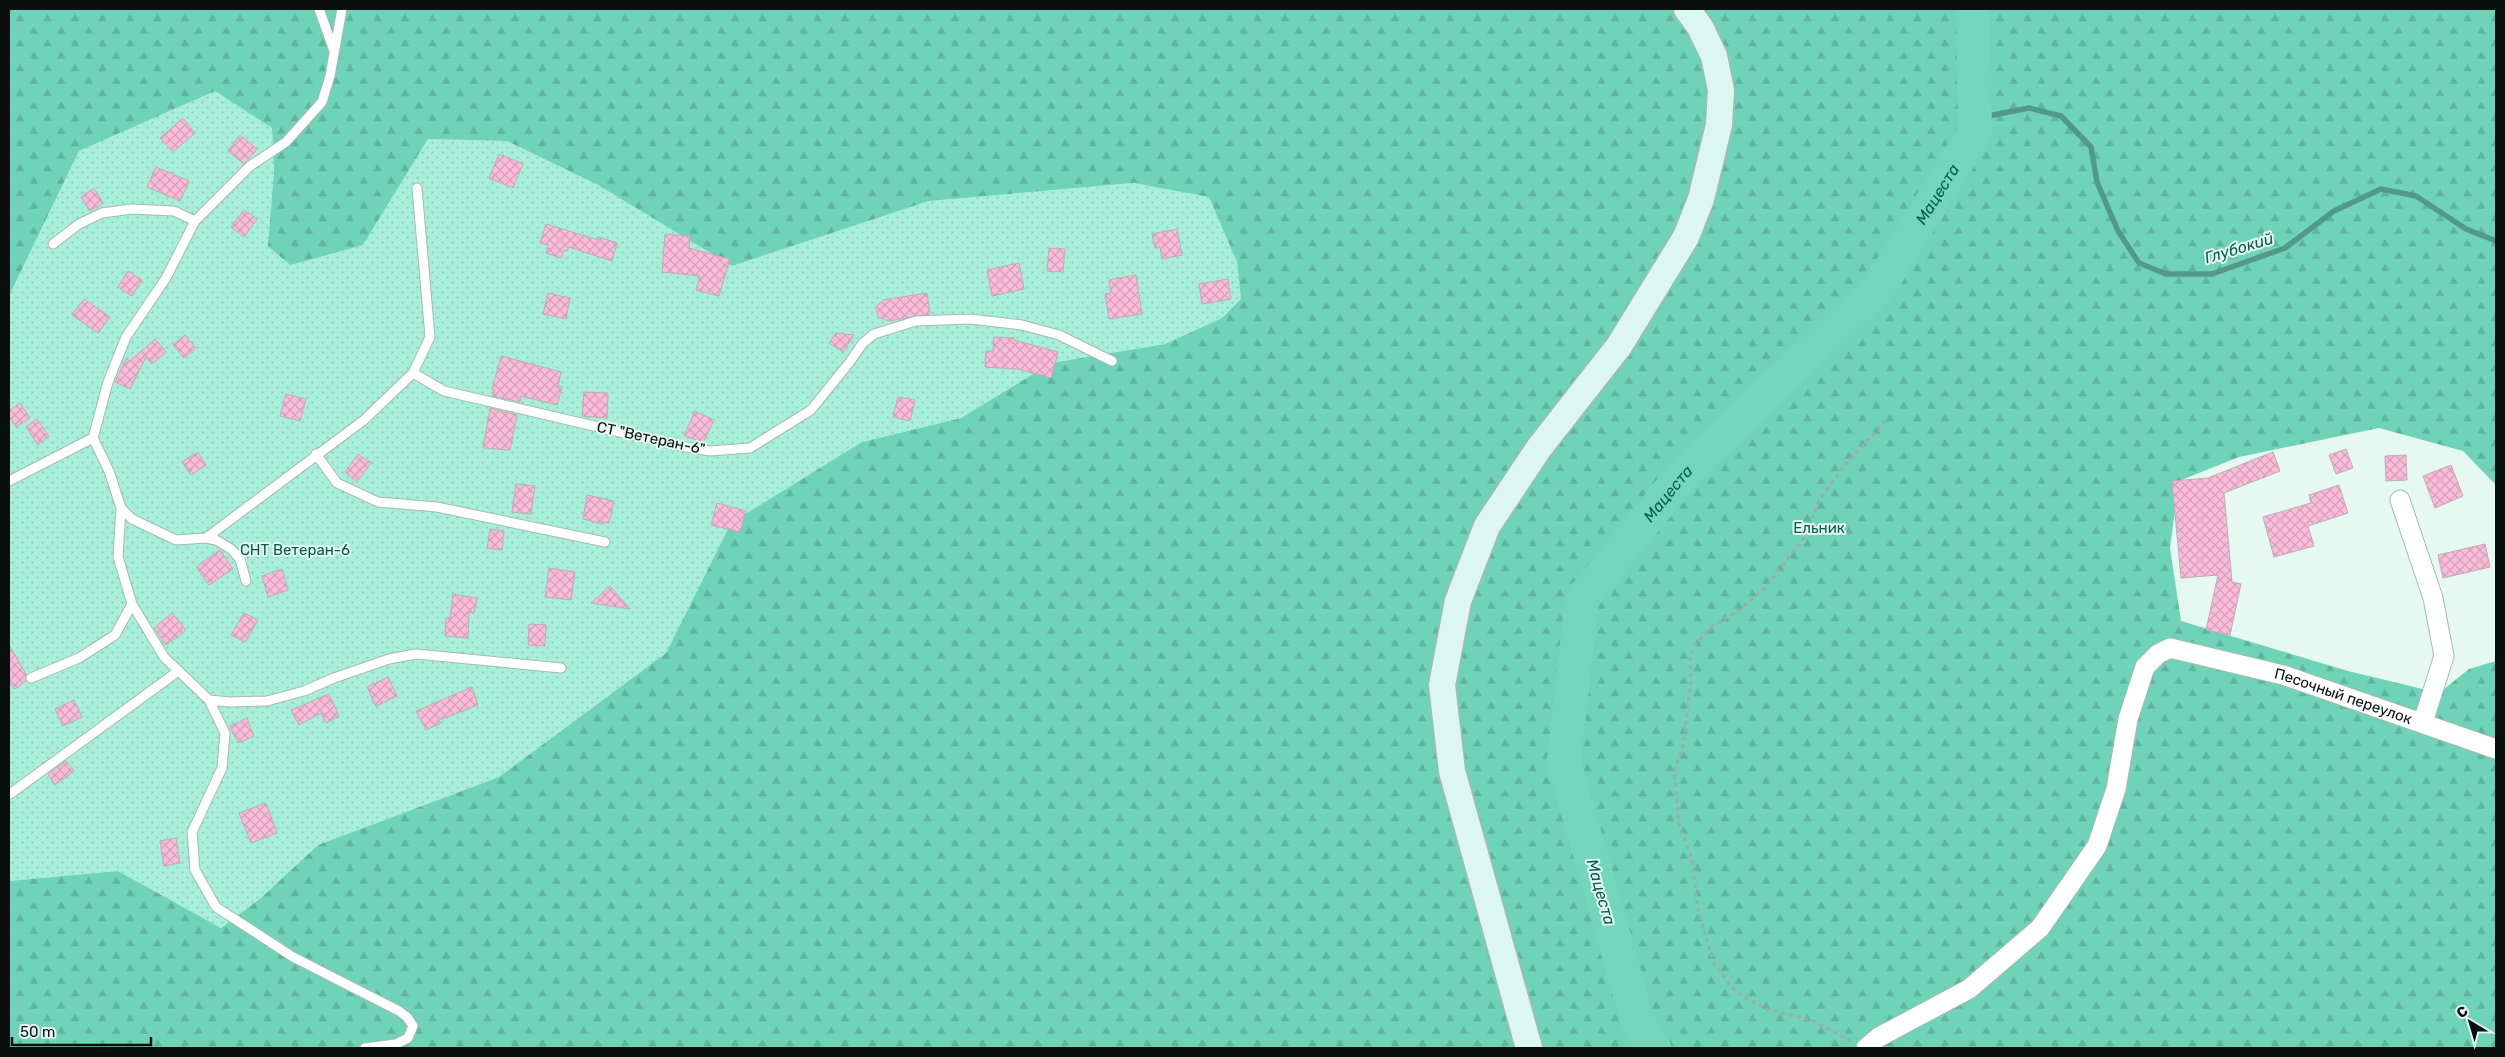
<svg xmlns="http://www.w3.org/2000/svg" width="2505" height="1057" font-family="Rubik,sans-serif">
<style>
.grass{fill:url(#grass-dots)}
.forest{fill:url(#forest-firs)}
.lines{fill:none;stroke-linecap:round;stroke-linejoin:round}
.stream{stroke:#529a87;stroke-width:5.5}
.river{stroke:#72d6bb;stroke-width:34}
.building{fill:url(#building-cross-hatch);stroke:#beadb4}
.lane-casing{stroke:#a7b9b3;stroke-width:11}
.street-casing{stroke:#a7b9b3;stroke-width:21}
.secondary-casing{stroke:#a7b9b3;stroke-width:29}
.path{stroke:#9daca7;stroke-width:3;stroke-dasharray:4 4;stroke-linecap:butt}
.lane{stroke:#fff;stroke-width:9}
.street{stroke:#fff;stroke-width:19}
.secondary{stroke:#dcf7ef;stroke-width:26}
.labels{text-anchor:middle;dominant-baseline:central;stroke-width:4;stroke-linejoin:round;paint-order:stroke}
.street-label{font-size:15px;fill:#090f0d;stroke:#e5f8f1}
.park-label{font-size:15px;fill:#035b4a;stroke:#e5f8f1}
.water-label{font-size:16px;font-style:italic;fill:#035b4a;stroke:#e5f8f1}
</style>
<defs>
<pattern id="grass-dots" width="8" height="8" patternUnits="userSpaceOnUse" patternTransform="scale(1.25)"><rect width="8" height="8" fill="#a8efda"/><path d="M2 2h.1M6 6h.1" fill="none" stroke="#8fccba" stroke-width="1.8" stroke-linecap="round"/></pattern>
<pattern id="forest-firs" width="22" height="20" patternUnits="userSpaceOnUse" patternTransform="scale(1.25)"><rect width="22" height="20" fill="#6fd3b8"/><path d="M5 1l3.5 6h-7zM16 11l3.5 6h-7z" fill="#5fb49d"/></pattern>
<pattern id="building-cross-hatch" width="8" height="8" patternUnits="userSpaceOnUse" patternTransform="scale(1.25)"><rect width="8" height="8" fill="#fbbcda"/><path d="M0 0l8 8M0 8l8-8" fill="none" stroke="#d6a0ba"/></pattern>
</defs>
<rect width="100%" height="100%" fill="#e5f8f1"/>
<!-- grass -->
<path class="grass" d="M216,90L272,128L274,173L363,245L428,139L507,141L598,185L732,266L929,201L1134,183L1210,197L1237,262L1241,299L1222,318L1165,344L1051,363L961,418L862,442L731,523L666,653L499,777L318,845L261,898L221,928L118,871L9,881V296L79,151Z"/>
<!-- forest -->
<path class="forest" d="M9,9H2496V485L2463,451L2379,428L2239,457L2179,481L2170,548L2181,621L2348,671L2439,693L2469,669L2496,661V1048H9V881L118,871L221,928L261,898L318,845L499,777L666,653L731,523L862,442L961,418L1051,363L1165,344L1222,318L1241,299L1237,262L1209,197L1134,183L929,201L732,266L598,185L507,141L428,139L363,245L290,265L268,246L274,173L272,128L215,91L79,151L9,296Z"/>
<g class="lines">
<!-- stream -->
<path class="stream" d="M1975,133L1988,116L2029,108L2061,116L2091,147L2097,182L2118,231L2139,263L2166,274H2212L2285,248L2334,211L2381,189L2416,196L2466,229L2496,241"/>
<!-- river -->
<path class="river" id="s1" d="M1654,1048L1638,1022L1564,762L1582,599L1684,473L1879,287L1975,133L1973,9"/>
</g>
<!-- building -->
<path class="building" d="M183,118L195,133L173,152L160,138Z
M240,135L257,149L244,164L228,151Z
M499,154L523,164L513,188L489,178Z
M156,167L189,181L180,201L147,187Z
M94,188L103,203L90,211L81,197Z
M244,210L257,219L244,237L231,227Z
M546,224L598,240V237L617,243L612,261L569,247L567,251L564,250L561,258L546,253L548,245L540,243Z
M1177,229L1182,255L1162,259L1160,247L1155,248L1152,234Z
M665,234L690,236L689,248L730,259L719,296L696,290L700,276L662,272Z
M1049,248L1065,249L1063,272L1047,271Z
M1019,263L1024,289L992,296L987,270Z
M128,271L142,280L132,296L118,287Z
M1136,275L1142,314L1109,319L1105,294L1111,293L1109,280Z
M1228,279L1231,299L1202,304L1199,284Z
M548,293L570,298L566,319L543,314Z
M927,293L930,314L888,321L878,317L876,307L883,300Z
M84,299L110,317L98,333L72,315Z
M836,333L854,335L843,352L829,343Z
M185,335L196,348L184,358L173,345Z
M994,337L1014,338V340L1058,352L1051,378L1018,369L985,367L986,351H993Z
M155,339L166,352L152,364L146,357L130,389L115,382L126,359L130,361Z
M501,356L561,372L558,386L562,387L557,405L521,396L520,402L493,396L494,390L492,389Z
M584,392L608,393L607,418L582,416Z
M286,394L306,399L300,421L280,416Z
M898,397L915,400L910,421L893,417Z
M20,403L30,418L16,427L9,416V411Z
M490,408L517,415L510,450L483,448Z
M695,411L714,420L703,443L684,435Z
M37,419L49,436L38,445L26,427Z
M2346,449L2353,468L2336,474L2329,455Z
M198,452L206,465L191,475L182,462Z
M2273,452L2280,471L2224,493L2232,582L2241,584L2230,635L2206,630L2218,575L2181,578L2172,481L2208,478Z
M358,454L371,463L357,482L345,472Z
M2406,455L2407,480L2386,481L2385,456Z
M2451,465L2463,496L2435,508L2423,476Z
M516,484L535,486L531,514L512,512Z
M2339,485L2348,513L2308,526L2314,546L2274,557L2263,517L2311,503L2309,495Z
M587,495L614,501L609,523L603,522V524L583,519Z
M717,503L746,511L740,532L711,525Z
M490,529L504,531L502,550L487,548Z
M2485,544L2490,567L2443,578L2438,555Z
M220,550L233,569L209,585L196,567Z
M549,568L575,572L571,600L545,597Z
M282,569L288,590L268,597L262,576Z
M610,586L630,609L591,603Z
M453,594L477,598L474,613L469,612L468,638L445,636L446,618H450Z
M172,613L186,630L166,645L154,628Z
M244,613L258,620L245,642L231,635Z
M529,624L546,625L545,646L528,645Z
M9,645L26,674V681L14,689L9,681Z
M388,677L397,696L376,706L367,687Z
M472,687L478,705L439,720L441,723L426,730L416,711Z
M329,694L339,716L326,723L321,713L299,725L291,710Z
M74,700L82,717L63,726L55,709Z
M247,718L254,736L238,743L230,726Z
M66,761L74,771L55,785L48,774Z
M266,803L277,833L251,843L239,813Z
M176,838L180,863L164,866L160,841Z"/>
<g class="lines">
<defs>
<path id="lane" d="M319,9L334,51
M53,244L79,224L102,213L132,209L174,211L195,221
M413,373L444,391L675,445L710,451L750,448L811,410L849,363L863,343L874,334L916,321L970,319L1022,325L1059,335L1112,361
M93,438L109,471L121,508L118,557L132,604L164,657L209,700L225,733L222,768L192,832L195,870L216,907L293,957L399,1011L407,1017L413,1026L408,1038L396,1044L365,1048
M316,454L337,483L378,502L437,507L605,542
M9,481L93,438L108,382L126,337L166,278L195,221L250,166L286,142L322,102L330,76L342,9
M121,508L132,519L176,540L206,538L216,540L231,549L240,559L246,581
M206,538L364,420L413,373L430,337L417,188
M31,678L79,658L115,635L132,604
M209,700L230,702L267,701L304,691L334,678L389,659L416,654L561,668
M10,794L177,672"/>
<g id="street">
<path d="M2400,500L2433,598L2444,656L2423,722"/>
<path id="s2" d="M1866,1048L1879,1037L1969,989L2040,928L2097,846L2116,789L2128,719L2145,667L2158,654L2170,648L2283,675L2496,749"/>
</g>
<path id="secondary" d="M1529,1048L1452,771L1442,685L1458,601L1487,526L1539,448L1619,346L1686,237L1701,199L1719,125L1721,90L1714,56L1700,27L1687,9"/>
</defs>
<!-- lane casing -->
<use href="#lane" class="lane-casing"/>
<!-- street casing -->
<use href="#street" class="street-casing"/>
<!-- secondary casing -->
<use href="#secondary" class="secondary-casing"/>
<!-- path -->
<path class="path" d="M1851,1041L1814,1021L1766,1009L1736,992L1714,964L1698,910L1692,859L1679,825L1674,771L1683,746L1691,681L1690,657L1696,644L1712,626L1738,611L1765,588L1804,538L1820,498L1851,458L1888,418"/>
<!-- lane -->
<use href="#lane" class="lane"/>
<!-- street -->
<use href="#street" class="street"/>
<!-- secondary -->
<use href="#secondary" class="secondary"/>
</g>
<g class="labels">
<!-- street labels -->
<g class="street-label">
<text transform="translate(651 438) rotate(12)">СТ "Ветеран-6"</text>
<text stroke="none"><textPath href="#s2" startOffset="710">Песочный переулок</textPath></text>
</g>
<!-- park labels -->
<g class="park-label">
<text x="1819" y="528">Ельник</text>
<text x="295" y="550">СНТ Ветеран-6</text>
</g>
<!-- water labels -->
<g class="water-label">
<text stroke="none"><textPath href="#s1" startOffset="1006">Мацеста</textPath></text>
<text transform="translate(2239 248) rotate(-17)">Глубокий</text>
<text stroke="none"><textPath href="#s1" startOffset="601">Мацеста</textPath></text>
<text transform="translate(1601 892) rotate(74)">Мацеста</text>
</g>
</g>
<!-- border -->
<rect width="2505" height="1057" fill="none" stroke="#090f0d" stroke-width="20"/>
<!-- north arrow -->
<g transform="translate(2470 1022) rotate(322)" stroke="#e5f8f1" stroke-width="4" paint-order="stroke">
<path d="M0-4L9 19L0 12L-9 19Z" fill="#090f0d"/>
<text y="-8" font-size="14" font-weight="bold" text-anchor="middle" fill="#090f0d">С</text>
</g>
<!-- scale -->
<path d="M12 1037v8h139v-8" fill="none" stroke="#090f0d" stroke-width="2.5"/>
<text x="20" y="1037" font-size="15" fill="#090f0d" stroke="#e5f8f1" stroke-width="4" paint-order="stroke">50 m</text>
</svg>
